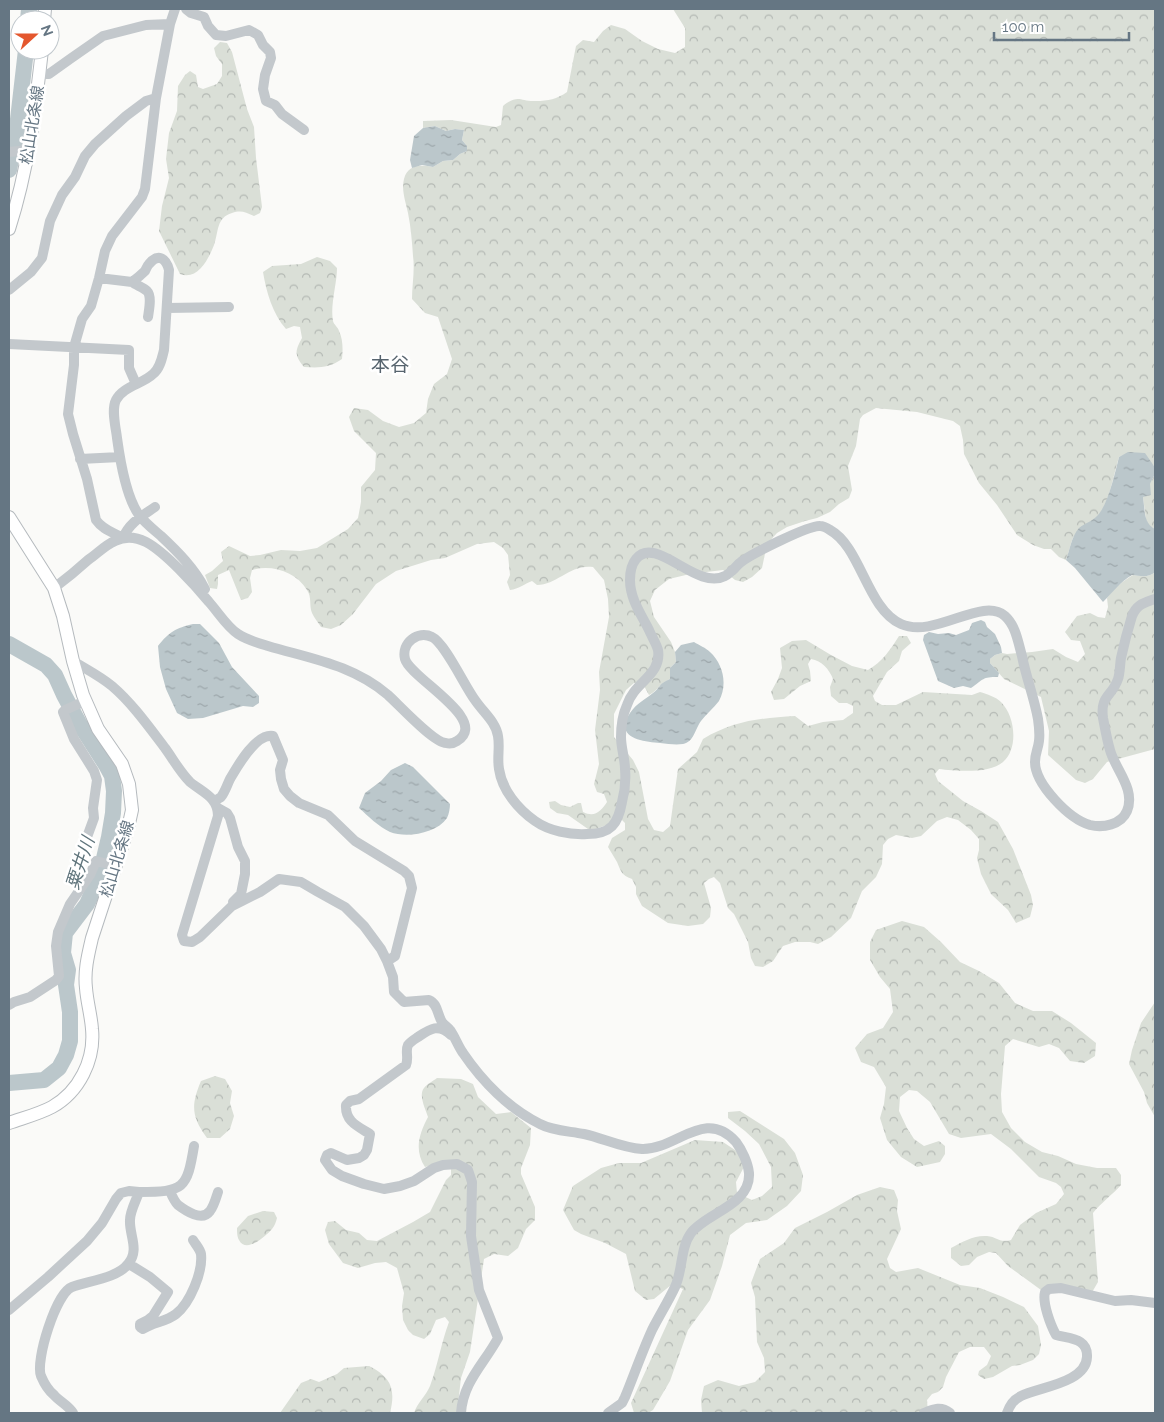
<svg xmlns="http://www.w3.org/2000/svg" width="1164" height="1422" font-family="Raleway,'Noto Sans JP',sans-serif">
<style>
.forest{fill:url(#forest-crowns)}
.water{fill:url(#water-ripples)}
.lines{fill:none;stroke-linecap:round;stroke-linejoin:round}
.river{stroke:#bbc7cb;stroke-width:16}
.major-casing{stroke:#b5babe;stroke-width:14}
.minor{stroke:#c3c8cc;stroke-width:10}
.major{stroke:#fff;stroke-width:12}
.labels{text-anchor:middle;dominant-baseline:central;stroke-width:5;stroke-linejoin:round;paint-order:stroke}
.street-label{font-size:16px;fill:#657683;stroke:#fff}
.water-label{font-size:18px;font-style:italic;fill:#60757c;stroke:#fff}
.quarter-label{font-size:19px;fill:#57646e;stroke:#fff}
</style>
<defs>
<pattern id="forest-crowns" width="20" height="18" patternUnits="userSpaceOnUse" patternTransform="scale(1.25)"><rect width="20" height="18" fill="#dadfd7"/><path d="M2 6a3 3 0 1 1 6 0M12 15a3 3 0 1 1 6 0" fill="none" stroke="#b4b9b4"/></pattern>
<pattern id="water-ripples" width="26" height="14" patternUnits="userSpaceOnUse" patternTransform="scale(1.25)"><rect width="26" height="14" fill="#bbc7cb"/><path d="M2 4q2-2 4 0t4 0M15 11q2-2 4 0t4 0" fill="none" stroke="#9ca6aa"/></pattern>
</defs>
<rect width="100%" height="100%" fill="#fafaf8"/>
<!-- forest -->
<path class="forest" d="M673,9H1155V529L1149,526L1146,520L1143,497L1154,476V466C1140,456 1136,448 1119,457C1114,473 1109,503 1099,515C1091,524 1079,529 1073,538C1071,542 1068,555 1066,560L1059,557L1051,549H1044L1033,545L1017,535L997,505L979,483L964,454L963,440L960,426L953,421L917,412L876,408L863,415L860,419L856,446L848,466L852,490L849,498L839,504L830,512L817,518L805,521L787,527L777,533L767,544L762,568L752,577L743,582L735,580L723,570L690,574L669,579L655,590L650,601L654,617L671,642L675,652L676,662L670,668V679C658,684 659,690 649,695L644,686L634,683L626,690L614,714V737L633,760L639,772L648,819L654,830L663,832L670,826L678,769L697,752L703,739C733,721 760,718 795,716L808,726L823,722L843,720L853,713V706L847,703H839L831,696L830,687L833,679C829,669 822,661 811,659L808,664L810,671L811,681L800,686L784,699L774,700L771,692L778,679L782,668L780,648L792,641L806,640L831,655L852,666L868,670C882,662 891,649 899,636H907L911,643L902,651L899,661L887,672L873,696L875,701L882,705H896L923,692L972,695L980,692C987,694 996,697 1001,702C1015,716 1019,748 1003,762C990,774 956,771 939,769L935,774L938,781L963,801L981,811L998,822L1013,849L1031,895L1033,905L1030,917L1016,923L1008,910L991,894L981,874L977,858L979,850V839L971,830L958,820L947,817L937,821L921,836L912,838L896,835L888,839L883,845L882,864L876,877L862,891L851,918L831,937L818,944L810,942H795L783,946L773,961L763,967L755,966L751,958L748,942L734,914L728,908L720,883L714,877L709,879L704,883L711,908L710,917L703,924L688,926L668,923L642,906L636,894V887L632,879C621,875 621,871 617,862C614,857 611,852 608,847L612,838L625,830V823L622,820L595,829H588L568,815L557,813L550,808L549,802L555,801L561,805L570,807L578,803H581L583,812C595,818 601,811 607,802L604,794L597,792L594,784L599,764L595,730L600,690L599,672L609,617L608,599L604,580L593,567C570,564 557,585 537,585L532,581C524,584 519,589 510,590L507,582L510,575L508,555L503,548L494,542L477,544L445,558L431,560L396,571L376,584L353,614L341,625L331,629L321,627C318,622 314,618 312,613C309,606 312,597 307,590C296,572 272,564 252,570L250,578L252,592L248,598L241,600L229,570L218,575V584L217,589L210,588L205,575L212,571L223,561L221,552L229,546L250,556L260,555L281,550L300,551L317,548L348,529L358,518L361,502V487L375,470L376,453L354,431L349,417L354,408L368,410L383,421L399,427L414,423L426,413L428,399L434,384L447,374L452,359L438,317L425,313L412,299C412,285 415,270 413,256C412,242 411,228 408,213C406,203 401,190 404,179C408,164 421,165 433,167L443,161L453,160L460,154L467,151V146L462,140L464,130L455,129L446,131L435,126L423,128V121L451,120L496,127L501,125L503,106C519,93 520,102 536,101C548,101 557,99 567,92L576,46L583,40L594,42L603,31L611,25L625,29L642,41L658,49L675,53L685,47V28Z
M220,42L227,43L232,52L247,109L254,127L256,158L262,207L260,213L254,216C245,212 241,210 232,213C216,218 219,231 214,245C209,258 198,281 180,274L159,231L162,206L169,178L166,159L169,133L177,111L178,86L185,75L190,71L196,75L198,87L203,89L217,84L222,76V64L216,56L214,48Z
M317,257L330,261L337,268C337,284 330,305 333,321C334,325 338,327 339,331C343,339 343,350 342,359C329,368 319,368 304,367C294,355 295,351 302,338L300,327L294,326L286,329C273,315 266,291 263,272L272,266L301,264Z
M1155,572V749L1107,762L1093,779L1085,783L1076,780L1048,755L1049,731L1041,697L1004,679L990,663V659L995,655L1002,653L1007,654L1032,652L1053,649L1066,657L1078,662L1085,654L1080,641L1071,640L1065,632L1077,616L1090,613L1098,617L1105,618L1108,607L1107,598C1114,588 1123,581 1133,575C1140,576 1149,578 1155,572Z
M902,921L924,927L941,942L960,962L979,971L999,983L1015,1003L1033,1011H1052L1071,1023L1096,1043L1095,1056L1084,1063L1070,1061L1059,1048L1049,1044L1039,1047L1013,1039L1005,1046L1001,1094L1002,1112L1011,1128L1025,1142L1042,1152L1058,1156L1076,1164L1097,1168H1116L1121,1175V1185C1112,1195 1101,1203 1093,1213L1098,1282L1091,1294L1041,1290L1008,1266L996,1253L989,1252L977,1257L969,1265L961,1266L951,1258V1248C962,1242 974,1235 987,1236C998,1237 998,1243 1011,1240L1020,1225L1036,1213L1056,1204L1064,1194L1061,1187L1056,1183L1039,1177L1011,1149L991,1134L961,1138L949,1134L930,1102L917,1091L909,1090L900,1097L899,1111L907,1128L914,1139L924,1146L939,1141L945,1146V1154L940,1162L917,1167L901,1157L887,1140L880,1118L884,1104L886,1087L874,1067L861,1062L855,1048L867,1034L883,1028L893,1012L890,989L880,977L870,960V942L876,930Z
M1155,1002V1117L1147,1103L1144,1092L1129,1064L1132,1050L1141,1023Z
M215,1076L225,1079L232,1091L230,1103L234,1116L230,1129L220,1138H207C191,1116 191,1105 201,1081Z
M437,1078L461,1079L473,1084L478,1097L496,1114L511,1112L531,1128L530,1145L521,1168V1174L535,1207V1220L526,1229L518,1248L508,1256L494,1254L484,1259L470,1352L461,1378L457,1413H414C417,1403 426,1396 430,1386C438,1365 441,1343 449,1322L445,1317L436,1320L430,1334L424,1339L413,1335L408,1330L403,1320L402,1306L404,1293L397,1268L386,1262L375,1263L358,1268L343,1263L329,1244L325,1230L328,1222L335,1221L346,1230L359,1233L367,1240L377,1241L413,1222L430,1212L446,1180L451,1175V1169L442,1162L425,1167C414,1150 419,1134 428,1117C426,1110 418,1095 424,1088C427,1084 433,1081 437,1078Z
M740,1111L784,1139L795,1153L803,1175L801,1191L787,1206L767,1220L746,1223L730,1235L722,1266L710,1300L688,1330L670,1381L653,1410L648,1413H634L631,1403L683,1289L671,1285L654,1299L646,1300L635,1291L626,1254L605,1243L581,1234L574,1230L563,1210L573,1186L601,1168L619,1163H641L695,1140L723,1142L741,1154L745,1165L736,1182L737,1193L752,1200L762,1196L772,1187L771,1167L759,1144L745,1131L728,1118V1112Z
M880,1187L894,1190L898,1200L897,1211L901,1229L887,1259L890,1268L896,1272L918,1268L960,1285L980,1288L1003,1297L1024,1307L1038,1326L1041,1345L1039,1354L1033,1360L1020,1365L1012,1366L993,1377L984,1379L978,1375L979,1371L987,1365L991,1356L984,1347H970L959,1352L946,1377L943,1387L938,1392L932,1394L927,1400L928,1413H702L701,1400L704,1386L718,1380L739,1386L755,1382L765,1372L764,1358L757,1342L755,1297L751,1283L760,1259L784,1243L795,1228L827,1212L857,1195Z
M263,1211L274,1212L277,1218C276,1222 275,1225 272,1229C266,1236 246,1254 239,1240C237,1237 237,1231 237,1228L248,1216Z
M369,1366C391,1377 396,1389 390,1413H280L301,1383L311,1379L319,1382L337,1374L344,1368Z"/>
<!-- water -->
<path class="water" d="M435,126L446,131L455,129L464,130L462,140L467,146V151L460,154L453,160L443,161L433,167L422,165L412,168L410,160L414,136L423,128Z
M1128,452L1145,453L1154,466V476L1150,484L1151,495L1143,497C1145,509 1143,523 1155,529V572C1149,578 1140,576 1132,575C1120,582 1113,592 1103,602L1075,568L1066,560C1070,550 1071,537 1079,528C1085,523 1093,521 1098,515C1108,504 1115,473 1119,457Z
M981,620L985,622L987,627L995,634L1001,647L1002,653L995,655L990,659V663L999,673L998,677C982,677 984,679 971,688L963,686L954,688L938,681L923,640L924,635L929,632L938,634L949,633L956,635L969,630L972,623Z
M193,624H200L219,643L232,667L259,696V703L253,707L243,706L203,718L188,719L177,713L166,689L160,667L158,646C169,632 176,628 193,624Z
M694,642C699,645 706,648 710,652C723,664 728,684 719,701C714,708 706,714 701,721C695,729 694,742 683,744C676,745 668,744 660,743C643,742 613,738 630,713C638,702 643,701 653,693C661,687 658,684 670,679V668L676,662L675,652L681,645Z
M405,763L413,767L450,804C450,808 449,814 447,818C436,834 406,838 390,832C379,827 368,816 359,808L365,793L381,781L391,770Z"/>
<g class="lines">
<!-- river -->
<path class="river" d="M28,20L29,9
M9,170L17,128L26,50
M9,644L46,665L55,675L64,695L79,723L106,765L112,776L114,791L113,813L109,837L100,875L87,904L65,933L63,953L68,970L66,985L70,1012V1041L66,1055L59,1068L44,1080L9,1083"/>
<defs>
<path id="major" d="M44,20L45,9
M9,229C28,170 35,112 42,50
M9,517L54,588L63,616L73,661L83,695L98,729L122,764L129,784L132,810L128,828L92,938C88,955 84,971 86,988C87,1002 91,1015 92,1029C95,1060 79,1092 52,1107C39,1114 23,1118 9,1123"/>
</defs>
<!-- major casing -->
<use href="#major" class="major-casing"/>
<!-- minor -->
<path class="minor" d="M186,9L191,13L204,17L208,26L216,35L226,36L249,30L258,35L263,45L270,52L271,58L265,75L263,89L266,101L275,105L282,114L304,130
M39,74H49L70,59L103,36L146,25L170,24
M9,152L29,150
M99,278L132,282C136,279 141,275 145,271C146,269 147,266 149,264C158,253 166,258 169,270L164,350C162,358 160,369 153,374C143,384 123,386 116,400C111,410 116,428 117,438C120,460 126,497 139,515C145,523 154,530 161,536C178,552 194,568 205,589
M132,282C136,285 144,288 147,291C152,296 149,310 148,317
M9,290L31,272L42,258L50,221L62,195L75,177L85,156L95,144L126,116L146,101L156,98
M167,308L229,307
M9,344L129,350V368L136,384
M80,459L120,457
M123,538C113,532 103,530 96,520L87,479L73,434L68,414L74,365V347L82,319L91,306L99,278L105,251L112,236L142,197L145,189L156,98L170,24L175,9
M123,538C129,523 142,516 155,507
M54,588C66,579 77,570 88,560C97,554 105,545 115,541C125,536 136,537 146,542C165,552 195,585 209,602C218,612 227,627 238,634C247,640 258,643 268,646C312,659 353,665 388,695C399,705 434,743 446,743C450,744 454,743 457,741C491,720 410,678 405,659C401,643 418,630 432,637C445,643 465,687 475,700C483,712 496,722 498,736C500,747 497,758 499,769C502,790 518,809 535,821C549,831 570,835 587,834C611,834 618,824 622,802C625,791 626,780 625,769C625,759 621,748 621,737C621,727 623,714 627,705C634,682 662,675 658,650C657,645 651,635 649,630C641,614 630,599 630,580C630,572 631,565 636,559C656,534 696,591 725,576C728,575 730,572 733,570C736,567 738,564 741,562C751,554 809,525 820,526C823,526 827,528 830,530C861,547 867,609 901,624C935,639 982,596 1005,616C1016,626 1018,642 1022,656C1026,677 1034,697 1038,719C1039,726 1040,733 1039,741C1038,750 1035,753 1035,762C1035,784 1069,819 1090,825C1103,828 1121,825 1127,811C1136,789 1115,769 1110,750C1107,740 1105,728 1103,718C1100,695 1112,697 1118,679C1120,674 1120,663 1121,658C1124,644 1128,629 1132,616C1137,604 1144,603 1155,599
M73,661C86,669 100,676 112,686C132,703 149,727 165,748C173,759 180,772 190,782C203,793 218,797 218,816L182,935L184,941L192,942L200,937L232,906L260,892L279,879L301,882L318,892L345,907L364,926L381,949L387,961L393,977L394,992L404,1002L429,1000C438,1004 437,1014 442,1022C444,1025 448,1027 450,1030C455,1037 458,1046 463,1053C482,1081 509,1109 540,1124C553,1131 569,1131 584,1134C603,1138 622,1148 642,1149C676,1150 705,1107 736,1142C742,1150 748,1163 749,1173C751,1205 706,1213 691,1233C680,1248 683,1270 675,1287C668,1302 659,1316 652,1330C642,1352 634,1375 625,1397L622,1403L608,1413
M214,801C216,800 220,798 221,797C225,792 227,785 230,779C237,767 256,733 273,736L283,760L280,770L281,779L284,789L290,796L299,803L328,815L355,841L404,871L409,876L412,888L395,956L392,958
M218,808L227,813L230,818L238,847L245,861V874L241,894L233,902
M83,848L94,818L93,808L97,780L94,771L74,739L63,712L65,710L85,701
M9,1005L14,1002L30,997L56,980L59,976L56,946L58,932L70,904L90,875L96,861L116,866
M451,1035C438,1023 430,1029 418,1037C415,1039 410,1042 408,1045C405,1051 409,1058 406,1065L359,1099L350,1101L346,1105C345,1121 357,1126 370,1134L367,1150L364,1155L359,1158L347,1160L331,1153L327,1155L325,1160L332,1170L342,1176L364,1184L384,1189L400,1186L414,1181L434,1168L443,1165L457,1164L468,1170L472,1182L471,1236L479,1290L498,1338C484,1364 463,1382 461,1413
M170,1191C172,1196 174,1201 178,1205C186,1211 202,1222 210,1211C214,1206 216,1198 218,1192
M139,1192C184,1192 187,1189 194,1146
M129,1264L150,1277L168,1292L153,1316L148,1320L140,1324V1327L143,1329C153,1322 166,1322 176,1314C190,1303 203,1272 201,1254C200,1249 196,1245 193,1240
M9,1310L48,1277L87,1241L102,1223L116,1199L121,1193L129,1191L139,1192C136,1201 130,1211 130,1220C129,1235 140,1250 128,1264C118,1278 88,1281 72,1287C56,1293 35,1361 41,1376C44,1383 49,1391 54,1395C60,1402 68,1405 73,1413
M924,1413C934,1409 941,1406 950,1413
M1007,1413C1010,1405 1013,1400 1021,1396C1039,1387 1086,1383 1087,1357C1088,1338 1070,1339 1056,1335C1051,1326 1042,1303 1045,1292L1049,1289L1061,1288L1115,1301L1131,1300L1155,1303"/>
<!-- major -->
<use href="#major" class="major"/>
</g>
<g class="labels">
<!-- street labels -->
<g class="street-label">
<text transform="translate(32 125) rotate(-81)">松山北条線</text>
<text transform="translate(117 859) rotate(-73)">松山北条線</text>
</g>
<!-- water labels -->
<g class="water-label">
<text transform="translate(80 863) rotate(-72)">粟井川</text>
</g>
<!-- quarter labels -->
<g class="quarter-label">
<text x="390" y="364">本谷</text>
</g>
</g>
<!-- border -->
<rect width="1164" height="1422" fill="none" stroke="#657683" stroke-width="20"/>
<!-- north arrow -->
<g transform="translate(35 35) rotate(69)"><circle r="24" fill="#ffffff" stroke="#c1c8cd"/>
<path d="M0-4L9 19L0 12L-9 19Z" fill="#e4572e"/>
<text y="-8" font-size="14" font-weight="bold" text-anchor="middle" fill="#657683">N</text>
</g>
<!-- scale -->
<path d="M994 32v8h135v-8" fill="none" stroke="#657683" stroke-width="2.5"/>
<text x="1002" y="32" font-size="15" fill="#657683" stroke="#ffffff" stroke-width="4" paint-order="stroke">100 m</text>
</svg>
